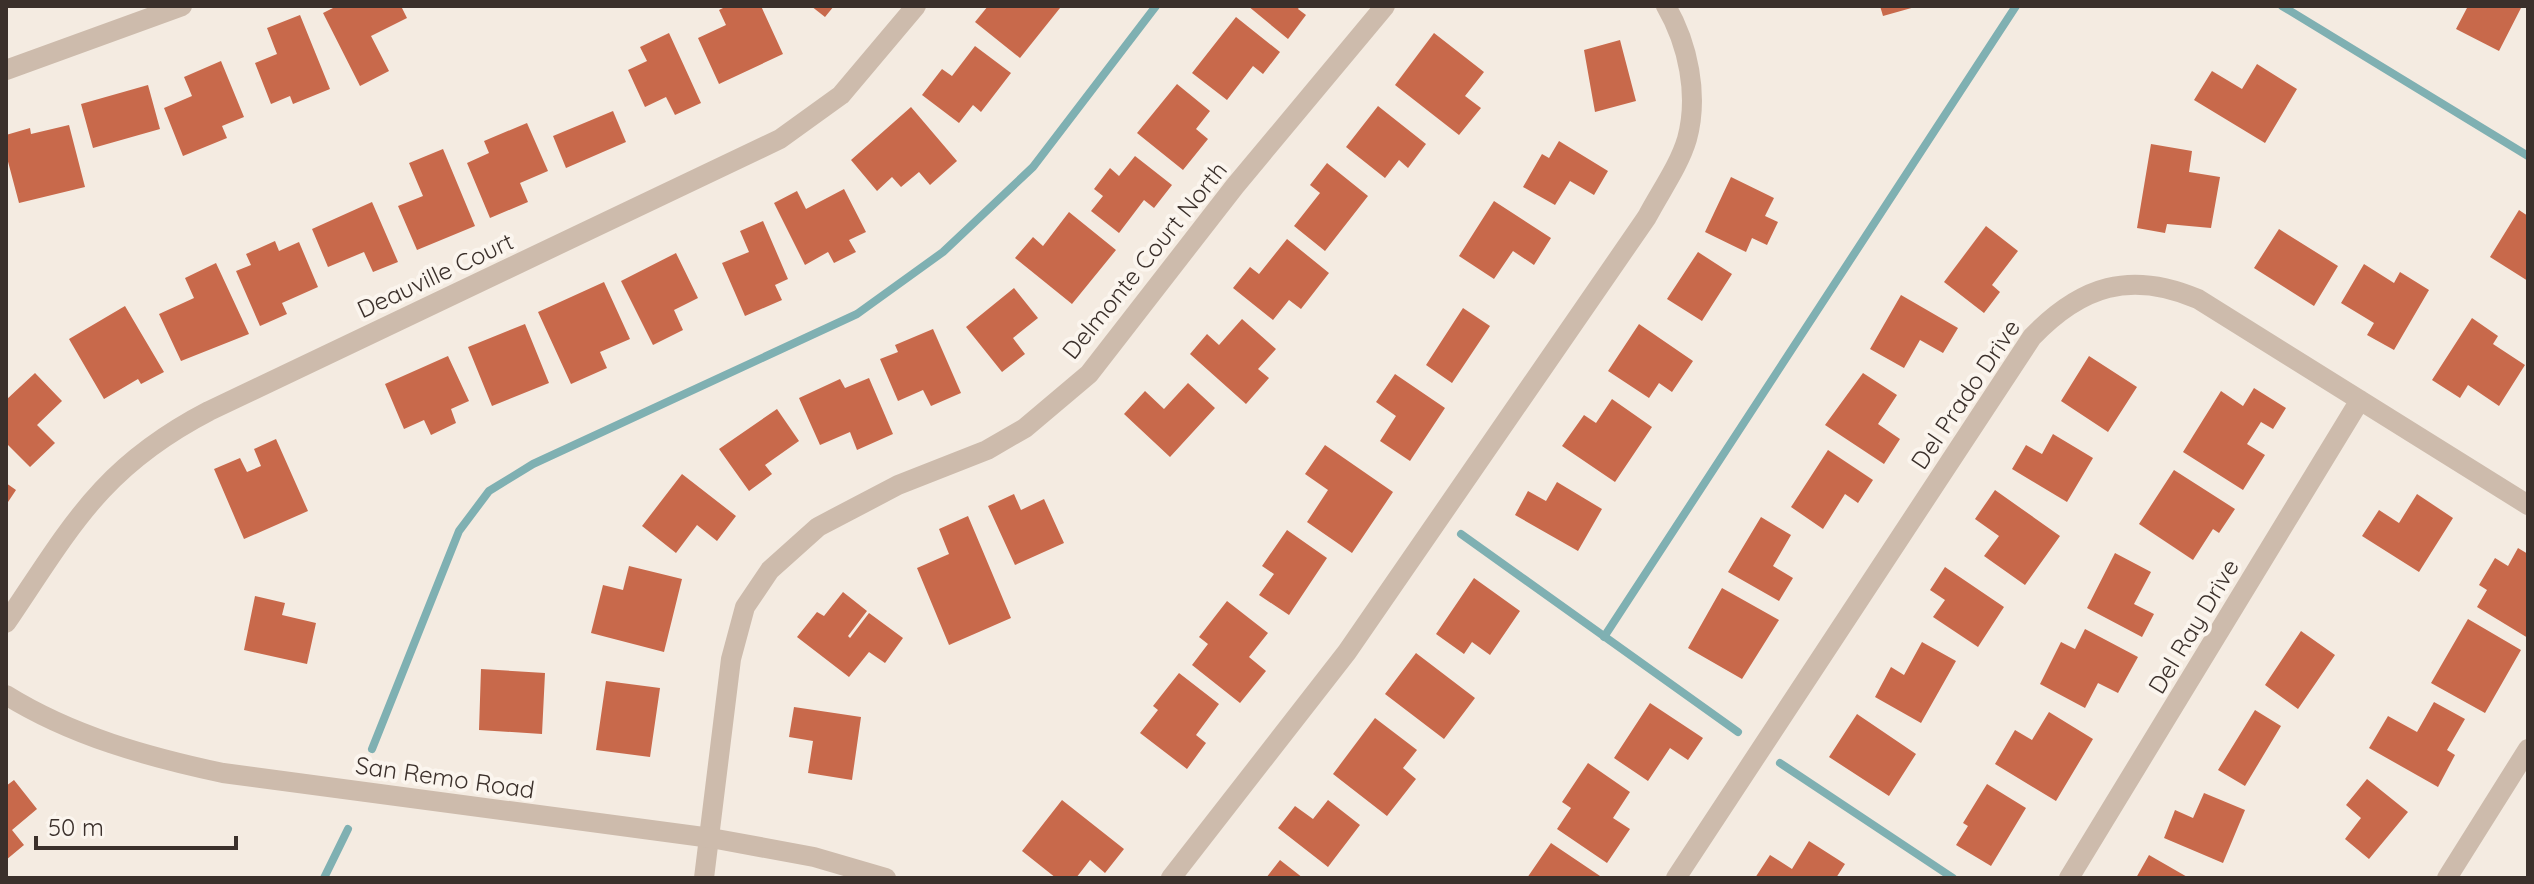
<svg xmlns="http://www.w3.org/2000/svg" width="2534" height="884" font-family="Quicksand,sans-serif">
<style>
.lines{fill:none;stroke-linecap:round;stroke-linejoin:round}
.stream{stroke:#7fb0b2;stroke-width:8}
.building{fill:#c8694b}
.minor{stroke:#cdbbac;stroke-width:20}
.tertiary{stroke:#cdbbac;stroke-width:20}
.labels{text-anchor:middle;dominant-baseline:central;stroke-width:8;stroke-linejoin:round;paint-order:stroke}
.street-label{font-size:24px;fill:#3b302b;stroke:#fbf5ee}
</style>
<rect width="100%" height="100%" fill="#f4ebe1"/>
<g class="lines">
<!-- stream -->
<path class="stream" d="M2282,6L2528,156
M1461,534L1738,732
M1604,637L2016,6
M372,749L459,531L489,491L533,464L857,314L943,252L1033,167L1156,6
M1780,763L1953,878
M324,878L348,829"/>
</g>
<!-- building -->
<path class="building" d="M337,6H401L407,18L371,36L389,71L360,86L323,13Z
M727,6H761L783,54L719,84L698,38L726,25L719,10Z
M811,6H834L825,17Z
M988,6H1057L1060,8L1020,58L975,22Z
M1248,6H1300L1298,9L1306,15L1288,39Z
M1880,6H1914L1915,7L1883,16Z
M2468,6H2522L2499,51L2456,29Z
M300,15L330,89L293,104L290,96L271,104L255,63L277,54L267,28Z
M1236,17L1280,52L1263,74L1253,66L1227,100L1192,73Z
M669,33L701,103L675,115L666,97L645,107L628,70L647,61L640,47Z
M1434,33L1484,72L1465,96L1481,108L1459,135L1395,85Z
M1620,40L1636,101L1595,112L1584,50Z
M975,46L1011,73L981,112L973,105L959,123L922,95L942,69L952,76Z
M221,61L244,117L222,126L227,138L183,156L164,108L192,96L184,77Z
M2257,64L2297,89L2265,143L2194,100L2212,71L2242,89Z
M1177,84L1210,111L1196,129L1208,139L1183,170L1137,133Z
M148,85L160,129L93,148L81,104Z
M1378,106L1426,144L1408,168L1399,160L1385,178L1346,147Z
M911,107L957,161L930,185L919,172L901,187L892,177L877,191L851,160Z
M613,111L626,142L566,168L553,136Z
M527,123L548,171L520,183L528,202L490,218L467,163L489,153L484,141Z
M69,125L85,187L19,203L6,154V135L30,128L31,134Z
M1559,141L1608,171L1594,195L1570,181L1555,205L1523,187L1542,154L1549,158Z
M2151,144L2192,151L2189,172L2220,177L2211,228L2167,224L2165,233L2137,228Z
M443,149L475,226L417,250L398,206L423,196L409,163Z
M1135,156L1172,185L1154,208L1144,200L1119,233L1091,211L1103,196L1094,189L1110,168L1119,176Z
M1327,163L1368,196L1325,251L1294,226L1320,193L1310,185Z
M1731,177L1774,198L1765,216L1778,222L1767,245L1752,238L1746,252L1705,232Z
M844,189L866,232L849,240L856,252L834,263L828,252L805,265L774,203L797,191L806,209Z
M1494,201L1551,238L1534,265L1513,251L1494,279L1459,256Z
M372,202L398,262L373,272L364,252L328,267L312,229Z
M2519,210L2528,216V281L2490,257Z
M1069,212L1116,250L1072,304L1015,258L1033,237L1043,246Z
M763,221L788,279L775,285L782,300L745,316L722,263L749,252L740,231Z
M1986,226L2018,251L1992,285L2000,292L1984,313L1944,282Z
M2279,229L2338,266L2314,306L2254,268Z
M1287,239L1329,273L1301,309L1289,300L1273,320L1233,288L1250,267L1259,274Z
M275,241L279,251L299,242L318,287L282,303L287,314L260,326L236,271L251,265L246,254Z
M1698,252L1732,274L1702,321L1667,299Z
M676,253L698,298L674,310L683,330L653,345L621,281Z
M216,263L249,334L181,361L159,314L194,298L185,278Z
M2364,264L2394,283L2400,272L2429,290L2394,350L2367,335L2374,323L2341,303Z
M604,282L630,339L600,352L607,368L571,384L538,312Z
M1014,288L1038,318L1013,338L1025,354L1002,372L966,327Z
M1901,295L1958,328L1943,353L1920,340L1904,368L1870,349Z
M125,306L164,372L141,384L138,379L104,399L69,339Z
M1463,308L1490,326L1452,383L1426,365Z
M2472,318L2498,336L2493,344L2525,365L2499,406L2468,385L2460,398L2432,380Z
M1242,319L1276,349L1258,369L1269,378L1246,404L1190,354L1207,334L1219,345Z
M525,324L549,383L492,406L468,347Z
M1639,324L1693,361L1672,392L1659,383L1649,398L1608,371Z
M933,329L961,393L931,406L923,390L898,401L880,359L898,352L895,345Z
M448,356L469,401L451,409L456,423L431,435L424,420L404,429L385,384Z
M2089,356L2137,387L2108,432L2061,401Z
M35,373L62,401L37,425L55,443L30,467L6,443V400Z
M1863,373L1897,395L1878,424L1900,439L1884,464L1825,425Z
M1395,374L1445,408L1410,461L1380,441L1396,416L1376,402Z
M869,378L893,434L857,450L850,432L820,445L799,398L840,379L845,388Z
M1188,383L1215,408L1170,457L1124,414L1145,391L1164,409Z
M2254,388L2286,408L2273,429L2261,422L2247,444L2265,455L2243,490L2183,452L2221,391L2243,406Z
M1612,399L1652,427L1615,482L1562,446L1584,415L1596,423Z
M777,409L799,441L765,465L772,474L749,491L719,449Z
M2053,434L2093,458L2067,502L2012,469L2026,445L2042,454Z
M276,439L308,511L244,539L214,469L240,458L247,472L261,466L254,449Z
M1325,445L1393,492L1352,553L1307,522L1328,490L1305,474Z
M1828,450L1873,480L1858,503L1845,494L1823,529L1791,507Z
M2174,470L2235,509L2219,533L2213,529L2193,560L2139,524Z
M682,474L736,516L717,541L697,525L676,553L642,526Z
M1557,482L1602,509L1578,551L1515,515L1528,491L1546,501Z
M6,483L16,490L6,505Z
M1995,490L2060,536L2025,585L1984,556L1999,536L1975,519Z
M1014,494L1021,510L1044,499L1064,543L1015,565L988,506Z
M2417,494L2453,518L2419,572L2362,536L2379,510L2399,523Z
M968,516L1011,618L949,645L917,568L949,554L939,529Z
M1761,517L1791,535L1773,566L1793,578L1779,601L1728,572Z
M1287,530L1327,558L1289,615L1259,595L1274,574L1262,566Z
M2518,548L2528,554V638L2477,607L2487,590L2479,585L2495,558L2508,566Z
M2115,553L2151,572L2134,604L2154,614L2142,637L2087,608Z
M629,566L682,579L664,652L591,633L603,585L623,590Z
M1945,567L2004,607L1978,647L1933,617L1945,600L1930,590Z
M1474,578L1520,611L1490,655L1472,642L1464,654L1436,634Z
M1722,588L1779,620L1742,679L1688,648Z
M843,592L867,611L848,636L850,638L869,613L903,638L885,663L869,652L849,677L797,637L817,612L824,616Z
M255,596L285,603L282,615L316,623L307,664L244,650Z
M1227,601L1268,633L1249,657L1266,671L1240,703L1192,665L1208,644L1199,637Z
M2468,619L2521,650L2485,713L2431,683Z
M2085,629L2138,657L2118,693L2098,683L2085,708L2040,684L2061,642L2075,649Z
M2301,631L2335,655L2298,709L2265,685Z
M1922,642L1956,661L1921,723L1875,697L1891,667L1904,675Z
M1416,653L1475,698L1444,739L1385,694Z
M481,669L545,673L542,734L479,730Z
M1179,673L1219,704L1196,735L1206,743L1187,769L1140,733L1158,710L1153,706Z
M606,681L660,688L650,757L596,750Z
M2434,702L2465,719L2447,750L2455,755L2438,787L2369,748L2388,716L2417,732Z
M1650,703L1703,738L1688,760L1670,748L1648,781L1614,758Z
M794,707L861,717L852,780L808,773L813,741L789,737Z
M2255,710L2281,726L2245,786L2218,770Z
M2049,712L2093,739L2056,801L1995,764L2015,730L2032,740Z
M1857,714L1916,754L1889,796L1829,757Z
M1375,718L1417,750L1403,768L1416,779L1387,816L1333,774Z
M1588,763L1630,792L1613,818L1630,829L1607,863L1557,829L1571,808L1562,802Z
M2367,779L2408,812L2369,859L2345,839L2361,818L2346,805Z
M14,780L37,809L12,830L24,845L6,860V786Z
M1987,784L2026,808L1991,866L1956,845L1968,826L1963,823Z
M2204,793L2245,810L2223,863L2164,838L2175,810L2193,818Z
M1062,800L1124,849L1105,873L1090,860L1076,878H1056L1022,851Z
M1328,800L1360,825L1328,867L1278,828L1295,806L1313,819Z
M1809,841L1845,864L1836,878H1755L1770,855L1792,869Z
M1551,843L1603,878H1527Z
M2149,855L2189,878H2136Z
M1280,860L1303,878H1266Z"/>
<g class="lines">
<!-- minor -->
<path class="minor" d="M6,70L182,6
M6,623C71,527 101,467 209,411L780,139L841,95L916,6
M704,878L731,659L745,607L770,570L818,527L898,485L987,450L1025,428L1089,374L1235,186L1385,6
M1171,878L1347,652L1647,217C1660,192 1679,166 1687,139C1699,95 1688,44 1666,6
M1676,878L2032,337C2081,286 2130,270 2198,299L2528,505
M2069,878L2360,400
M2447,878L2528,749"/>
<!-- tertiary -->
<path class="tertiary" d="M6,695C72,736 148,757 223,773L711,838L814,857L886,878"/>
</g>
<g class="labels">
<!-- street labels -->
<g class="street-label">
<text transform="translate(1144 260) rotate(-51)">Delmonte Court North</text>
<text transform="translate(435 275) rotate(-25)">Deauville Court</text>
<text transform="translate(1965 394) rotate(-56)">Del Prado Drive</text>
<text transform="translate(2193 626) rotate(-59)">Del Ray Drive</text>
<text transform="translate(445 777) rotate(8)">San Remo Road</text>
</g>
</g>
<!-- border -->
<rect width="2534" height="884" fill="none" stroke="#3b302b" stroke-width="16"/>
<!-- scale -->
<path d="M36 836v12h200v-12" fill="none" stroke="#3b302b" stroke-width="4"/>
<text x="48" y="836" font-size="24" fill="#3b302b" stroke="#fbf5ee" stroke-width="6" paint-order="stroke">50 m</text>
</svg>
